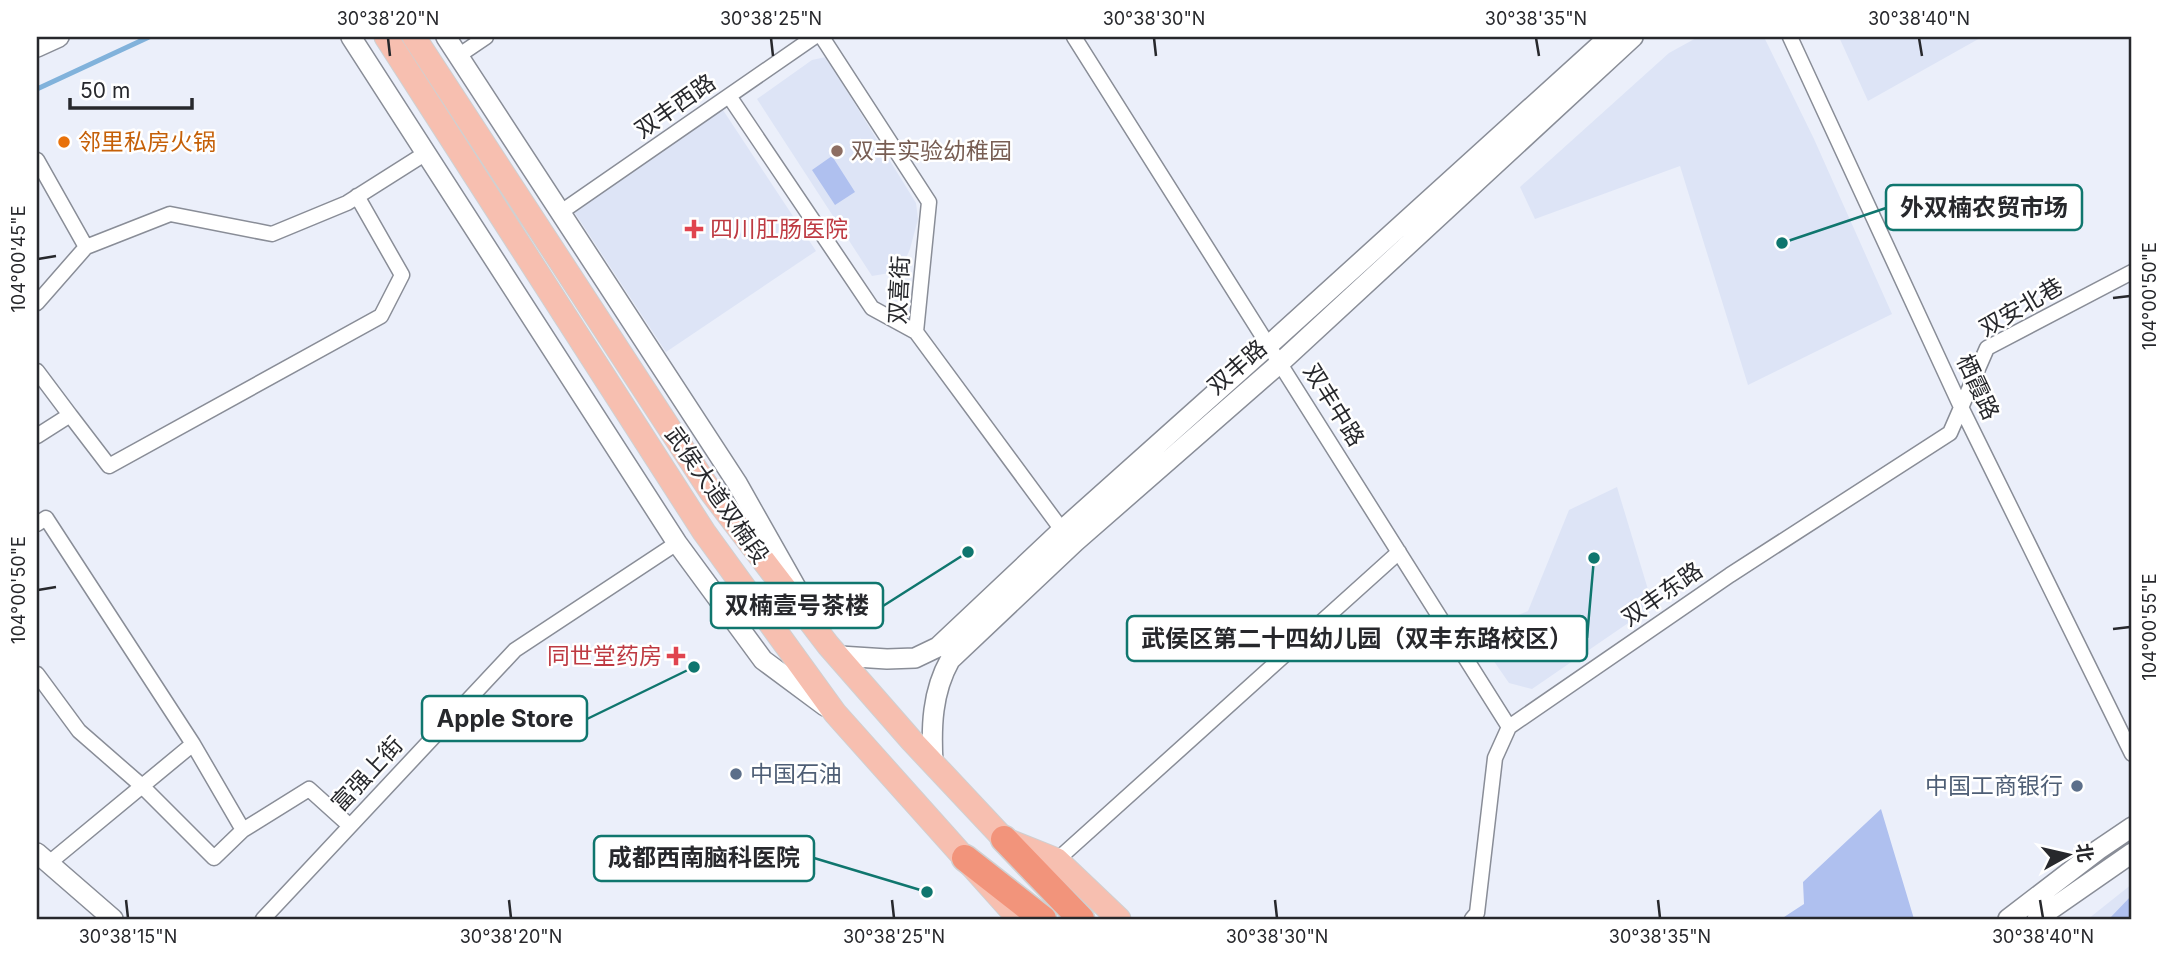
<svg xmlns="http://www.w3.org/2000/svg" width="2169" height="956" font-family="Inter,'Noto Sans SC',sans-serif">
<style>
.built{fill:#dde4f6}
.green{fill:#afc0ef}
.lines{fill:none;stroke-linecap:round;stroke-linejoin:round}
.stream{stroke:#81b2db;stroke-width:5}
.street-casing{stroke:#898d97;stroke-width:17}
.secondary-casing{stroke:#898d97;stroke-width:22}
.primary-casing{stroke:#cfd0d1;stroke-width:25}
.highway-casing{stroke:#cfd0d1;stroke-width:29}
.street{stroke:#fff;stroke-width:14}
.secondary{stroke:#fff;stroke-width:19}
.primary{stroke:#f7bfb0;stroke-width:23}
.highway{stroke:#f2947b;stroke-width:26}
.ticks{fill:none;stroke:#27282c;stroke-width:2.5}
.food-dot{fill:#e8710a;stroke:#fff;stroke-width:2.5}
.education-dot{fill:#8d6e63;stroke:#fff;stroke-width:2.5}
.health-dot{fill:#e0444e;stroke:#fff;stroke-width:2.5}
.service-dot{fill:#5c6f8a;stroke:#fff;stroke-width:2.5}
.labels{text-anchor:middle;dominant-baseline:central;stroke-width:5;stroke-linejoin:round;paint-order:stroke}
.street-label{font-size:23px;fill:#27282c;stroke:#fff}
.food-label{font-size:23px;fill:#c56008;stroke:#fff;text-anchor:start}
.education-label{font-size:23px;fill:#785e54;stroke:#fff;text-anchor:start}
.health-label{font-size:23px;fill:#be3a42;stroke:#fff;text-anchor:start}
.service-label{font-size:23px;fill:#4e5e75;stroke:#fff;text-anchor:start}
.leader{fill:none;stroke:#0f766e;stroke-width:2.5}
.callout-dot{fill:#0f766e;stroke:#fff;stroke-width:2.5}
.callout{fill:#fff;stroke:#0f766e;stroke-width:2.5}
.callout-label{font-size:24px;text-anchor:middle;font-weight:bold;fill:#27282c}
.neatline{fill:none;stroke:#27282c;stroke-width:2.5}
.ticks-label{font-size:18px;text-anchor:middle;fill:#27282c}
</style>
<rect width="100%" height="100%" fill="#ebeffa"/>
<!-- built -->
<path class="built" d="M1698,37H1764L1814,139L1892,314L1748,385L1680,166L1535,219L1520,187L1669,53Z
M1839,37H1982L1868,101Z
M826,57L916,203L918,219L910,249L903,265L895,272L872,276L757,99L812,60Z
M721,107L816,251L666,352L571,207Z
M1617,487L1653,606L1532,689L1509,683L1475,634L1528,611L1569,510Z
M2132,884V919H2088Z"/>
<!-- green -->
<path class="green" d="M832,156L855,192L835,205L812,170Z
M1881,809L1914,919H1781L1804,904L1803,882Z
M2132,895V919H2109Z"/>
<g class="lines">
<!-- stream -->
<path class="stream" d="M37,89L149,37"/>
<defs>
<path id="street" d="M822,37L929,202L916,332L1062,530
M1074,37L1509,727
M1790,37L1961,407L2132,754
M458,56L486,37
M729,96L872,308L916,332
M37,160L86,247
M561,212L814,37
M37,303L86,247L170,214L272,234L347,203L426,153
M37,371L70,415
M37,436L70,415L109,466L381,316L402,275L357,196
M37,524L46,518L193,744L49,863
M37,674L79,731L142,786L214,858L243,830L193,744
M243,830L309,789L350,826
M1057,860L1399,552
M263,919L515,650L677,543
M1472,919L1477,913L1495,758L1509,727L1730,575L1950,433L1987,348L2132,272"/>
<path id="secondary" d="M351,37L677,543L763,660L825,706
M446,37L737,483L802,598
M37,47L59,37
M840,656L887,659L915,658L938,647L1062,530L1269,345L1609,37
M933,763C931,727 932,692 950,660L1075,542L1280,363L1633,37
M37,853L113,919
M2008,919L2098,850L2132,827
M2037,919L2132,853"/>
<path id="primary" d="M386,37L704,532L835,713L1019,919
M414,37L711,492L828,645L912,741L1004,839L1057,860L1119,919"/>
<path id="highway" d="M1004,839L1081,919
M965,858L1043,919"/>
</defs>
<!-- street casing -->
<use href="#street" class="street-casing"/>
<!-- secondary casing -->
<use href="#secondary" class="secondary-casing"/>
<!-- primary casing -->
<use href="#primary" class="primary-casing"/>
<!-- highway casing -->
<use href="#highway" class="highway-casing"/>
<!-- street -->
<use href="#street" class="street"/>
<!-- secondary -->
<use href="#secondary" class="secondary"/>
<!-- primary -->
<use href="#primary" class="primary"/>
<!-- highway -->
<use href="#highway" class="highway"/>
</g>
<!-- ticks -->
<path class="ticks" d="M388,38L390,56M771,38L773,56M1154,38L1156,56M1536,38L1539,56M1919,38L1922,56M38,259L56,256M2113,298L2130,296M38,590L56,587M2113,629L2130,627M126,900L128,918M509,900L511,918M892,900L894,918M1275,900L1277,918M1658,900L1660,918M2040,900L2043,918"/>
<!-- markers -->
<circle class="food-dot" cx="64" cy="142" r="7"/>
<circle class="education-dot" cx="837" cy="151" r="7"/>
<g class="health-dot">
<path d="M690.5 218.5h7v7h7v7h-7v7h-7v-7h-7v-7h7z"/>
<path d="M672.5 645.5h7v7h7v7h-7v7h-7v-7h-7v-7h7z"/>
</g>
<g class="service-dot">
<circle cx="736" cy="774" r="7"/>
<circle cx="2077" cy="786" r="7"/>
</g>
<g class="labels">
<!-- street labels -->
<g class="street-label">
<text transform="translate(675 106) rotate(-35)">双丰西路</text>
<text transform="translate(899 290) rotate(-87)">双喜街</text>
<text transform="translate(2021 307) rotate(-30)">双安北巷</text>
<text transform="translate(1237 367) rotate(-41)">双丰路</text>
<text transform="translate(1978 387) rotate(65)">栖霞路</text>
<text transform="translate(1334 405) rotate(58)">双丰中路</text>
<text transform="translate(717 495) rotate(55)">武侯大道双楠段</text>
<text transform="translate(1662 594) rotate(-35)">双丰东路</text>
<text transform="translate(367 774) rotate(-47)">富强上街</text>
</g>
<!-- food labels -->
<g class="food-label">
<text x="78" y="142">邻里私房火锅</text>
</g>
<!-- education labels -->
<g class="education-label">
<text x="851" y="151">双丰实验幼稚园</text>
</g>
<!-- health labels -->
<g class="health-label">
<text x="710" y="229">四川肛肠医院</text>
<text x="662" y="656" text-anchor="end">同世堂药房</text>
</g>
<!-- service labels -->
<g class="service-label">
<text x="750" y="774">中国石油</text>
<text x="2063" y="786" text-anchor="end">中国工商银行</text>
</g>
</g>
<!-- callouts -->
<path class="leader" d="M1782 243L1886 208M968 552L883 606M1594 558L1587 638M694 667L587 719M927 892L814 858"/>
<g class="callout-dot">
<circle cx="1782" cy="243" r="7"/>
<circle cx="968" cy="552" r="7"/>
<circle cx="1594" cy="558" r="7"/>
<circle cx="694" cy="667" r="7"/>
<circle cx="927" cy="892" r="7"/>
</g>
<g class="callout">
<rect x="1886" y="185" width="196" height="45" rx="7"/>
<rect x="711" y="583" width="172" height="45" rx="7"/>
<rect x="1127" y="616" width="460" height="45" rx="7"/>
<rect x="422" y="696" width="165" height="45" rx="7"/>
<rect x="594" y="836" width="220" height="45" rx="7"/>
</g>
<g class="callout-label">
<text x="1984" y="216">外双楠农贸市场</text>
<text x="797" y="614">双楠壹号茶楼</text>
<text x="1357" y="647">武侯区第二十四幼儿园（双丰东路校区）</text>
<text x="505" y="727">Apple Store</text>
<text x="704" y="866">成都西南脑科医院</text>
</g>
<!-- border -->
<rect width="2169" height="956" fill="none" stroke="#ffffff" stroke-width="77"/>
<!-- north arrow -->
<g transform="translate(2068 855) rotate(82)" stroke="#ffffff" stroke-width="5" paint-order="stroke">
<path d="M0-5L12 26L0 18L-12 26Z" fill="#27282c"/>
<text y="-10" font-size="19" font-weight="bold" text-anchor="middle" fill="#27282c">北</text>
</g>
<!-- scale -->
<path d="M70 98v10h122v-10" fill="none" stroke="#27282c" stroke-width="3.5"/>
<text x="80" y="98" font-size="21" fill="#27282c" stroke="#ffffff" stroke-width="5" paint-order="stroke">50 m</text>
<rect x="38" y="38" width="2092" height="880" class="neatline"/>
<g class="ticks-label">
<text x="388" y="25">30°38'20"N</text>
<text x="771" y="25">30°38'25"N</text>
<text x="1154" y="25">30°38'30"N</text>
<text x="1536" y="25">30°38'35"N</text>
<text x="1919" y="25">30°38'40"N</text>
<text transform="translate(19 259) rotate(-90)" y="6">104°00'45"E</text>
<text transform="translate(2150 296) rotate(-90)" y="6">104°00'50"E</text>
<text transform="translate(19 590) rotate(-90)" y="6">104°00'50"E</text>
<text transform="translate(2150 627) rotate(-90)" y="6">104°00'55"E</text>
<text x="128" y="943">30°38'15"N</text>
<text x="511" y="943">30°38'20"N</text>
<text x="894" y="943">30°38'25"N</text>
<text x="1277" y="943">30°38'30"N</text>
<text x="1660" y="943">30°38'35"N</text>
<text x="2043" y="943">30°38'40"N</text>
</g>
</svg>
